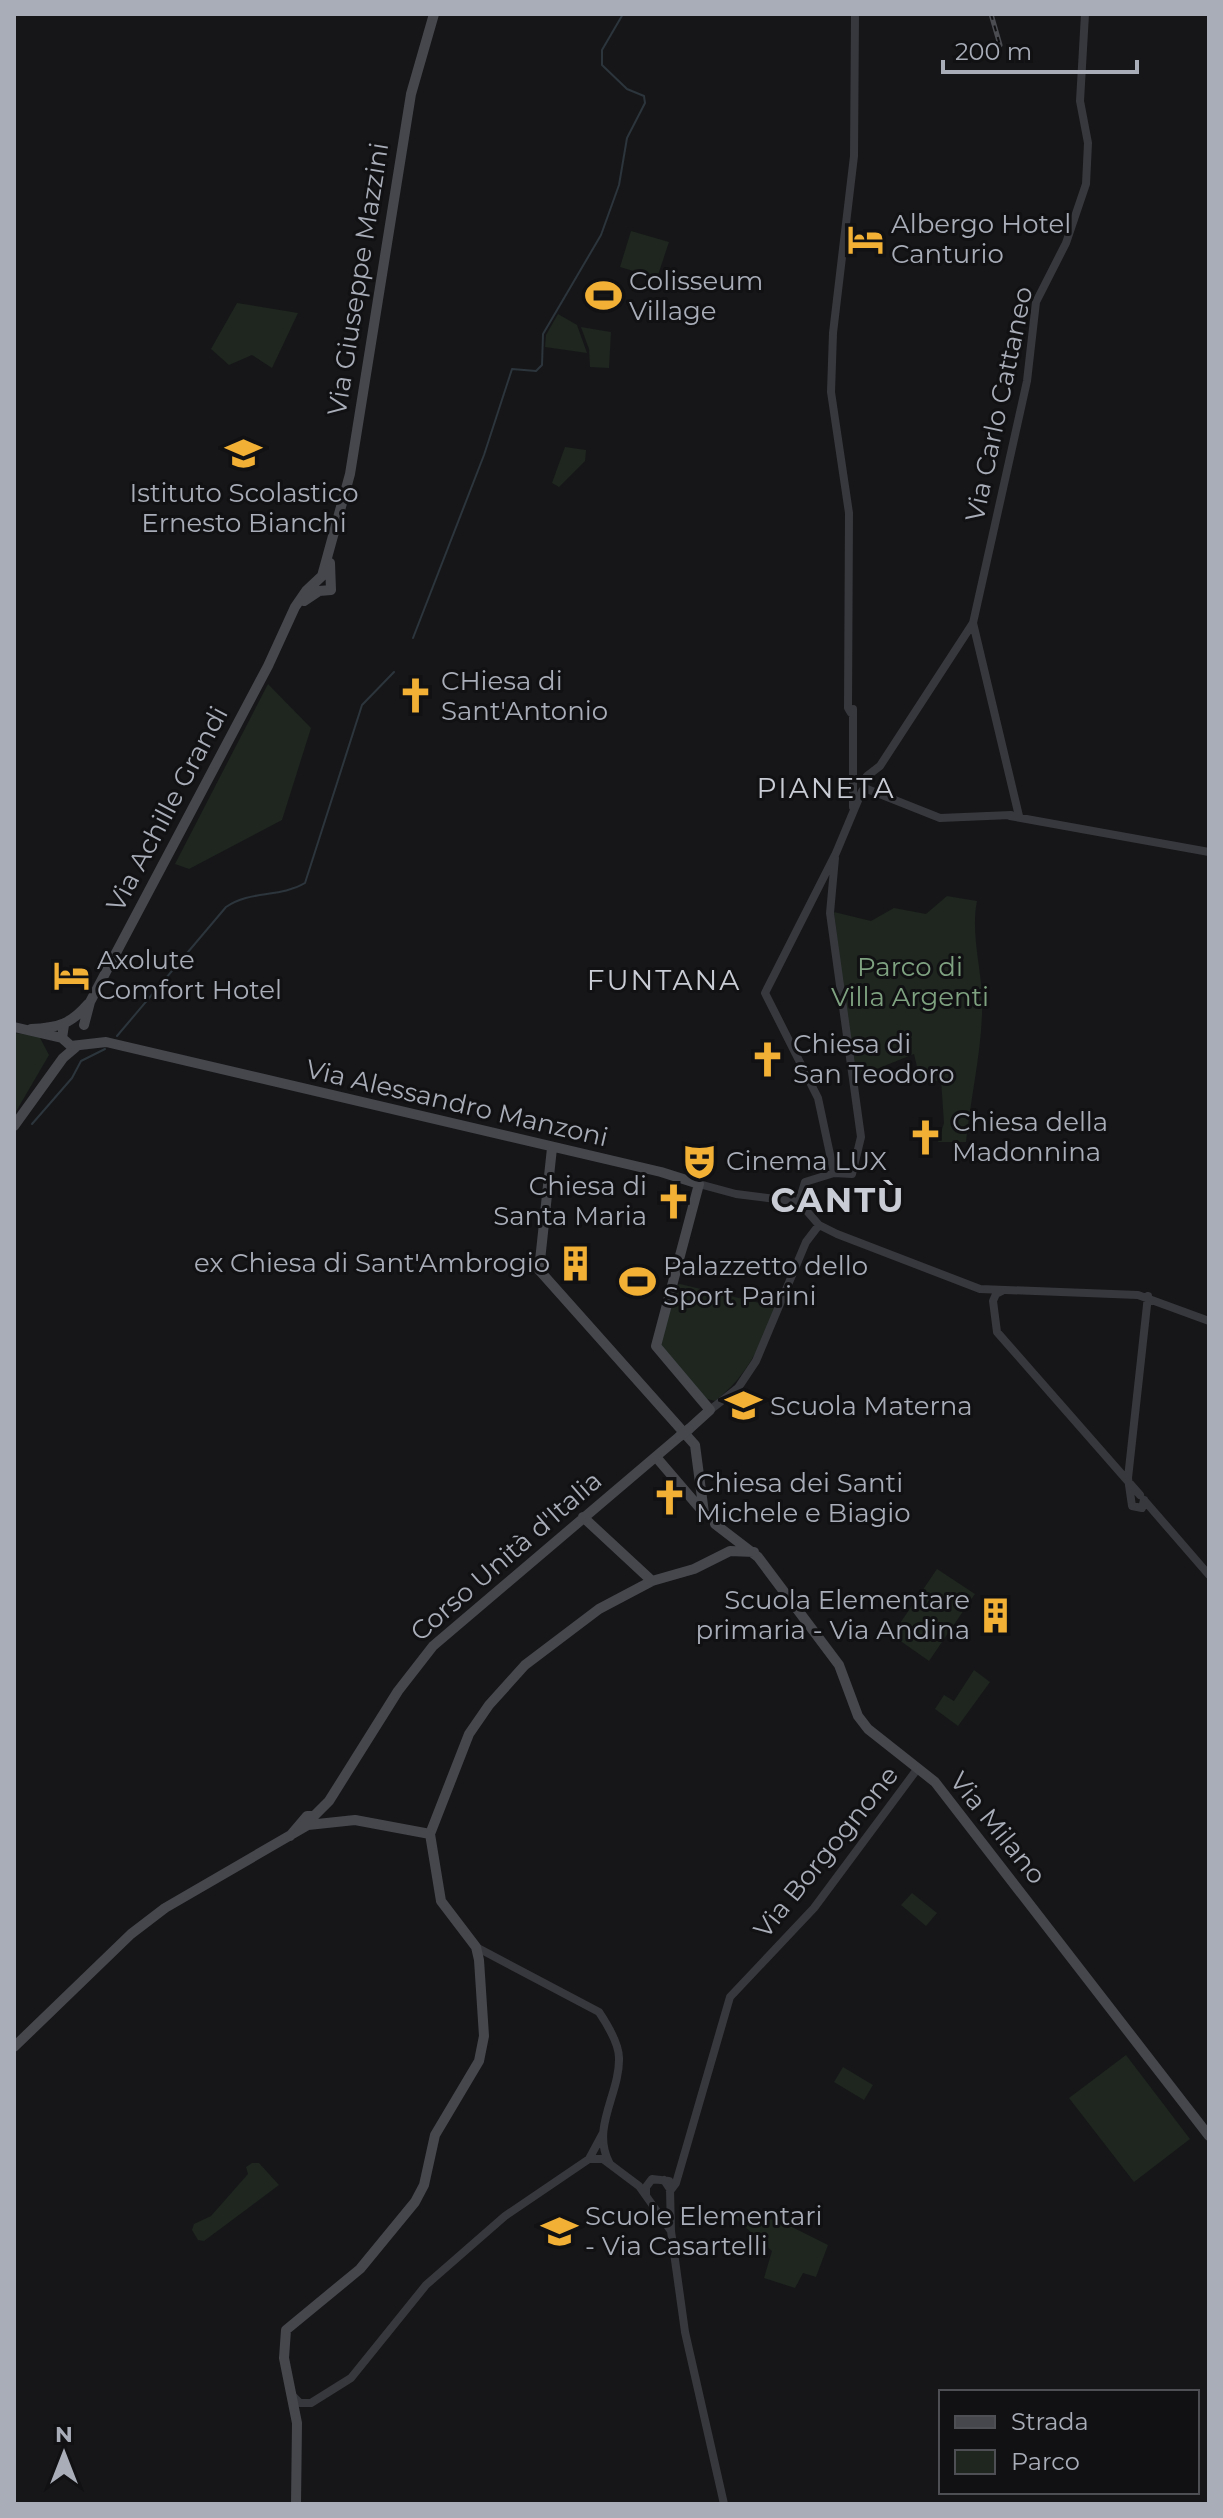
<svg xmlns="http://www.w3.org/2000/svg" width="1223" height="2518" font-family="Montserrat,sans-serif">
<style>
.green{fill:#1e261f}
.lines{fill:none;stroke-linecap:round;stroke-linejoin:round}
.stream{stroke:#2c353c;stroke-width:2}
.tertiary{stroke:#37383d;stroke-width:8}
.secondary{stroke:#45474d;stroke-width:10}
.rail-casing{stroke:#4a4c52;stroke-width:5}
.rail{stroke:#111113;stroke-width:2;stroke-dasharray:6;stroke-linecap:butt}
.secondary-bridge{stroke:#45474d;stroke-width:10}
.labels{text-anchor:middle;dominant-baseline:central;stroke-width:6;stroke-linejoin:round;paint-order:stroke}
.poi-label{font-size:26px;fill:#a8adb8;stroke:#111113;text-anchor:start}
.street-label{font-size:26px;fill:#a8adb8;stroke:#111113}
.park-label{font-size:26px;fill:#7fa381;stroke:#111113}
.neighbourhood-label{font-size:28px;letter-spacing:2px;fill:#c9ccd4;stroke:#111113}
.district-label{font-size:34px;font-weight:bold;letter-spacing:2px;fill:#c9ccd4;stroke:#111113}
</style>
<rect width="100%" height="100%" fill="#161618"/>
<!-- green -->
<path class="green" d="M631,231L669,242L657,278L620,267Z
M237,303L298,313L272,368L252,355L229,365L211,349Z
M558,314L577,325L587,353L545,347L546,335Z
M581,327L611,332L609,368L590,367L589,349Z
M565,447L586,450L585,461L559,487L552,483Z
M268,684L311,728L282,820L189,869L175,864Z
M947,896L977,901C971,931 980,964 982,994C984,1042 971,1094 966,1142H938L944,1123L941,1080L921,1084L914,1054L854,1078L834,912L871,921L894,908L926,914Z
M14,1033L39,1036L49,1055L14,1115Z
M680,1284L777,1307C761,1344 748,1376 715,1401L704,1398L659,1346L674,1286Z
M937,1569L975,1594L929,1661L892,1635Z
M974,1670L990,1682L958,1726L935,1709L944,1695L954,1701Z
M912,1893L937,1913L926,1926L901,1905Z
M1126,2055L1190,2139L1134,2182L1069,2098Z
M843,2067L873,2085L864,2100L834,2082Z
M252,2163H259L279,2185L204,2241L198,2240L192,2230L194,2224L211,2216L248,2174L246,2167Z
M744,2213L782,2222L828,2245L816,2277L803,2273L795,2288L764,2278L772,2251L735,2218Z"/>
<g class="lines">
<!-- stream -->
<path class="stream" d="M413,638L484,455L512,369L536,371L542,365L543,334L601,235L619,185L627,138L645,103L644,96L627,89L602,65V50L623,14
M117,1036L226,907C250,890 280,898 305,883L362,705L394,672
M32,1124L72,1078L81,1061L105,1049"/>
<!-- tertiary -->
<path class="tertiary" d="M973,623L1019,816
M853,709V807
M851,713L848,708L849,513L831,392L833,333L854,156L855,14
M867,776L880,766L973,623L1027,381L1036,302L1066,243L1086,184L1088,143L1080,101L1085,14
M867,789L940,818L1011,815
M1010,816L1209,852
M834,1173L818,1098L765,993L836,853L862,791
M699,1184L736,1194L799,1202
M799,1202L819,1225L837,1234L980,1289L1138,1295L1209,1321
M799,1202L805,1182L834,1173L852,1174L861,1137L830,913L835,858
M1002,1291L996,1294L993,1301L997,1332L1140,1495
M710,1410L738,1388L756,1361L806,1242L819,1225
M1144,1500L1142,1508L1132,1506L1128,1478L1148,1296
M1144,1500L1209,1575
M476,1947L599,2012C607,2024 619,2043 619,2058C620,2093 591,2128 609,2162
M589,2159H603L639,2186L671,2231L685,2332L724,2504
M664,2180L670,2189L671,2231
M670,2191L676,2183L730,1997L814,1908L918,1768
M646,2195V2187L652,2179L669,2181
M294,2397L300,2403H311L351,2378L426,2285L505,2216L589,2159L603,2133"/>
<!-- secondary -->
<path class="secondary" d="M304,601L319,591L331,590L330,563
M64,1025L62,1038L71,1046L106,1042L661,1172L699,1184L656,1346L710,1410L689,1429
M84,1025L90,1002L268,666L295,607L306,591L322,576L350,474L411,94L434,14
M14,1027L62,1038
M31,1029C58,1028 71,1024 88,1004
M14,1126L63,1058L76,1047
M552,1148L539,1270L695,1445L704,1513
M656,1457L704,1513
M583,1517L652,1581
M715,1524L758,1557L839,1665L858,1716L868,1729L935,1782L1209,2136
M290,1836L307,1816H314L329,1801L398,1691L433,1646L680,1436
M14,2047L131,1934L165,1908L308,1825L355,1820L430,1834
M296,2504L297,2423L284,2358L286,2330L360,2269L415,2202L424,2185L435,2135L479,2061L484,2036L479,1960L476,1947L441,1901L430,1834L469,1734L489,1705L525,1665L599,1609L652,1581L694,1569L730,1551L754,1552"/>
<defs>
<path id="rail" d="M991,14L1000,45"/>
</defs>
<!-- rail casing -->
<use href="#rail" class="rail-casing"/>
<!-- rail -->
<use href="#rail" class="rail"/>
<!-- secondary-bridge -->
<path class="secondary-bridge" d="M680,1436L689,1429"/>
</g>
<!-- icons -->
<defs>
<symbol id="hotel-bare" viewBox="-9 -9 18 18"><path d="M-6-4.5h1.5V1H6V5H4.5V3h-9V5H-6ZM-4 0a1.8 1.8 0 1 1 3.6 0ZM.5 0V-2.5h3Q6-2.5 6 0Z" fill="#f2b134" stroke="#111113" stroke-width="2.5" paint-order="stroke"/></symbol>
<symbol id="stadium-bare" viewBox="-9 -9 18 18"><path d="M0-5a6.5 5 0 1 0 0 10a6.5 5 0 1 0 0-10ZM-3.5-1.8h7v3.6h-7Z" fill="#f2b134" stroke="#111113" stroke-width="2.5" paint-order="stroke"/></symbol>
<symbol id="school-bare" viewBox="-9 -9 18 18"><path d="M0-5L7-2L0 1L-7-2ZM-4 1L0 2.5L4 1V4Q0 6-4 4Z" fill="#f2b134" stroke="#111113" stroke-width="2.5" paint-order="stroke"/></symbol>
<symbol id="church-bare" viewBox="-9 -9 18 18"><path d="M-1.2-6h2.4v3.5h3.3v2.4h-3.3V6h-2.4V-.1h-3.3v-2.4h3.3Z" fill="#f2b134" stroke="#111113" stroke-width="2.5" paint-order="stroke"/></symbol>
<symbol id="theatre-bare" viewBox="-9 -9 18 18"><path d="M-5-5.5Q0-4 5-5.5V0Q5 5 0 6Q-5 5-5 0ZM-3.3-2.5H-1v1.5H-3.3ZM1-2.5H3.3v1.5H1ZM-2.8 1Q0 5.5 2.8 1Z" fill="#f2b134" stroke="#111113" stroke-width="2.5" paint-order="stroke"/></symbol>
<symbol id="building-bare" viewBox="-9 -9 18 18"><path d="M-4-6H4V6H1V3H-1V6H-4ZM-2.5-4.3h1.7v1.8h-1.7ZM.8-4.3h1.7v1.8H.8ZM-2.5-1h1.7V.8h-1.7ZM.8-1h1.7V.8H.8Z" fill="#f2b134" stroke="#111113" stroke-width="2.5" paint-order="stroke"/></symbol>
</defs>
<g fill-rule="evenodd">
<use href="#hotel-bare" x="840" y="214" width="51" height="51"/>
<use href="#stadium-bare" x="578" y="270" width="51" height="51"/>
<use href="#school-bare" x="218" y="428" width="51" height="51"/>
<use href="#church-bare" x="390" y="670" width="51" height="51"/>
<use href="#hotel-bare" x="46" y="950" width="51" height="51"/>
<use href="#church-bare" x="742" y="1034" width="51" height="51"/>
<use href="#church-bare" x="900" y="1112" width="51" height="51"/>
<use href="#theatre-bare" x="674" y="1136" width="51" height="51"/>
<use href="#church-bare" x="648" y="1176" width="51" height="51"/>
<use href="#building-bare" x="550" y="1238" width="51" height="51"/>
<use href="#stadium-bare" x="612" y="1256" width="51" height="51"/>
<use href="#school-bare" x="718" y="1380" width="51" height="51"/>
<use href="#church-bare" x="644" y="1472" width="51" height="51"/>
<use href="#building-bare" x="970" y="1590" width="51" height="51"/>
<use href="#school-bare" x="534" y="2206" width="51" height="51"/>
</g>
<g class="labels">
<!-- poi labels -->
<g class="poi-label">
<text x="891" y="224">Albergo Hotel<tspan x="891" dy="30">Canturio</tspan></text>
<text x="629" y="281">Colisseum<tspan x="629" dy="30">Village</tspan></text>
<text x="244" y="493" text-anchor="middle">Istituto Scolastico<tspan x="244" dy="30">Ernesto Bianchi</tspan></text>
<text x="441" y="681">CHiesa di<tspan x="441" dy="30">Sant'Antonio</tspan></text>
<text x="97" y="960">Axolute<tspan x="97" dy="30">Comfort Hotel</tspan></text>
<text x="793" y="1044">Chiesa di<tspan x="793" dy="30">San Teodoro</tspan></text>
<text x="952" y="1122">Chiesa della<tspan x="952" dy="30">Madonnina</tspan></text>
<text x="726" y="1161">Cinema LUX</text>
<text x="647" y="1186" text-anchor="end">Chiesa di<tspan x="647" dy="30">Santa Maria</tspan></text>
<text x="550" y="1263" text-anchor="end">ex Chiesa di Sant'Ambrogio</text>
<text x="663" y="1266">Palazzetto dello<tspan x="663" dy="30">Sport Parini</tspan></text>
<text x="770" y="1406">Scuola Materna</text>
<text x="696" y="1483">Chiesa dei Santi<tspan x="696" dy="30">Michele e Biagio</tspan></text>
<text x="970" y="1600" text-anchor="end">Scuola Elementare<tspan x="970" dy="30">primaria - Via Andina</tspan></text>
<text x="585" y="2216">Scuole Elementari<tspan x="585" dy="30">- Via Casartelli</tspan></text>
</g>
<!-- street labels -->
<g class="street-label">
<text transform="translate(358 279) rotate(-81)">Via Giuseppe Mazzini</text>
<text transform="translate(999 404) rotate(-78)">Via Carlo Cattaneo</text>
<text transform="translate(167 809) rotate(-62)">Via Achille Grandi</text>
<text transform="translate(457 1103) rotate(13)">Via Alessandro Manzoni</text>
<text transform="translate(506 1556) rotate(-41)">Corso Unità d'Italia</text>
<text transform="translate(998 1828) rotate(51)">Via Milano</text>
<text transform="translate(826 1852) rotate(-51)">Via Borgognone</text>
</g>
<!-- park labels -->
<g class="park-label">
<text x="910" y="967">Parco di<tspan x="910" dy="30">Villa Argenti</tspan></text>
</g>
<!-- neighbourhood labels -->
<g class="neighbourhood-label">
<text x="826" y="788">PIANETA</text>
<text x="664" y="980">FUNTANA</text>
</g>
<!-- district labels -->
<g class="district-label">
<text x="838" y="1200">CANTÙ</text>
</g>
</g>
<!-- border -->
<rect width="1223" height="2518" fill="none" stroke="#a8adb8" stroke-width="32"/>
<!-- legend -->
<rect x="939" y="2390" width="260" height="104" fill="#111113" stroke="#4d4f55" stroke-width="2"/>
<rect x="955" y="2416" width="40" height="12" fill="#45474d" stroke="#4d4f55" stroke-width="2"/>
<text x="1011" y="2430" font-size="24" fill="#a8adb8">Strada</text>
<rect x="955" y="2450" width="40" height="24" fill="#1e261f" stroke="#4d4f55" stroke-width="2"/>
<text x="1011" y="2470" font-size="24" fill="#a8adb8">Parco</text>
<!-- north arrow -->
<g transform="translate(64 2454)" stroke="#111113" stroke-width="6" paint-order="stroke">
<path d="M0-6L14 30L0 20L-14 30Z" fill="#a8adb8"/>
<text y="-12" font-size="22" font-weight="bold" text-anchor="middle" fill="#a8adb8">N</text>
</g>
<!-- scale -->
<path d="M943 60v12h194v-12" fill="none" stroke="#a8adb8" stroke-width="4"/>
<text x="955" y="60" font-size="24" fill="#a8adb8" stroke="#111113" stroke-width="6" paint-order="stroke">200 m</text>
</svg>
